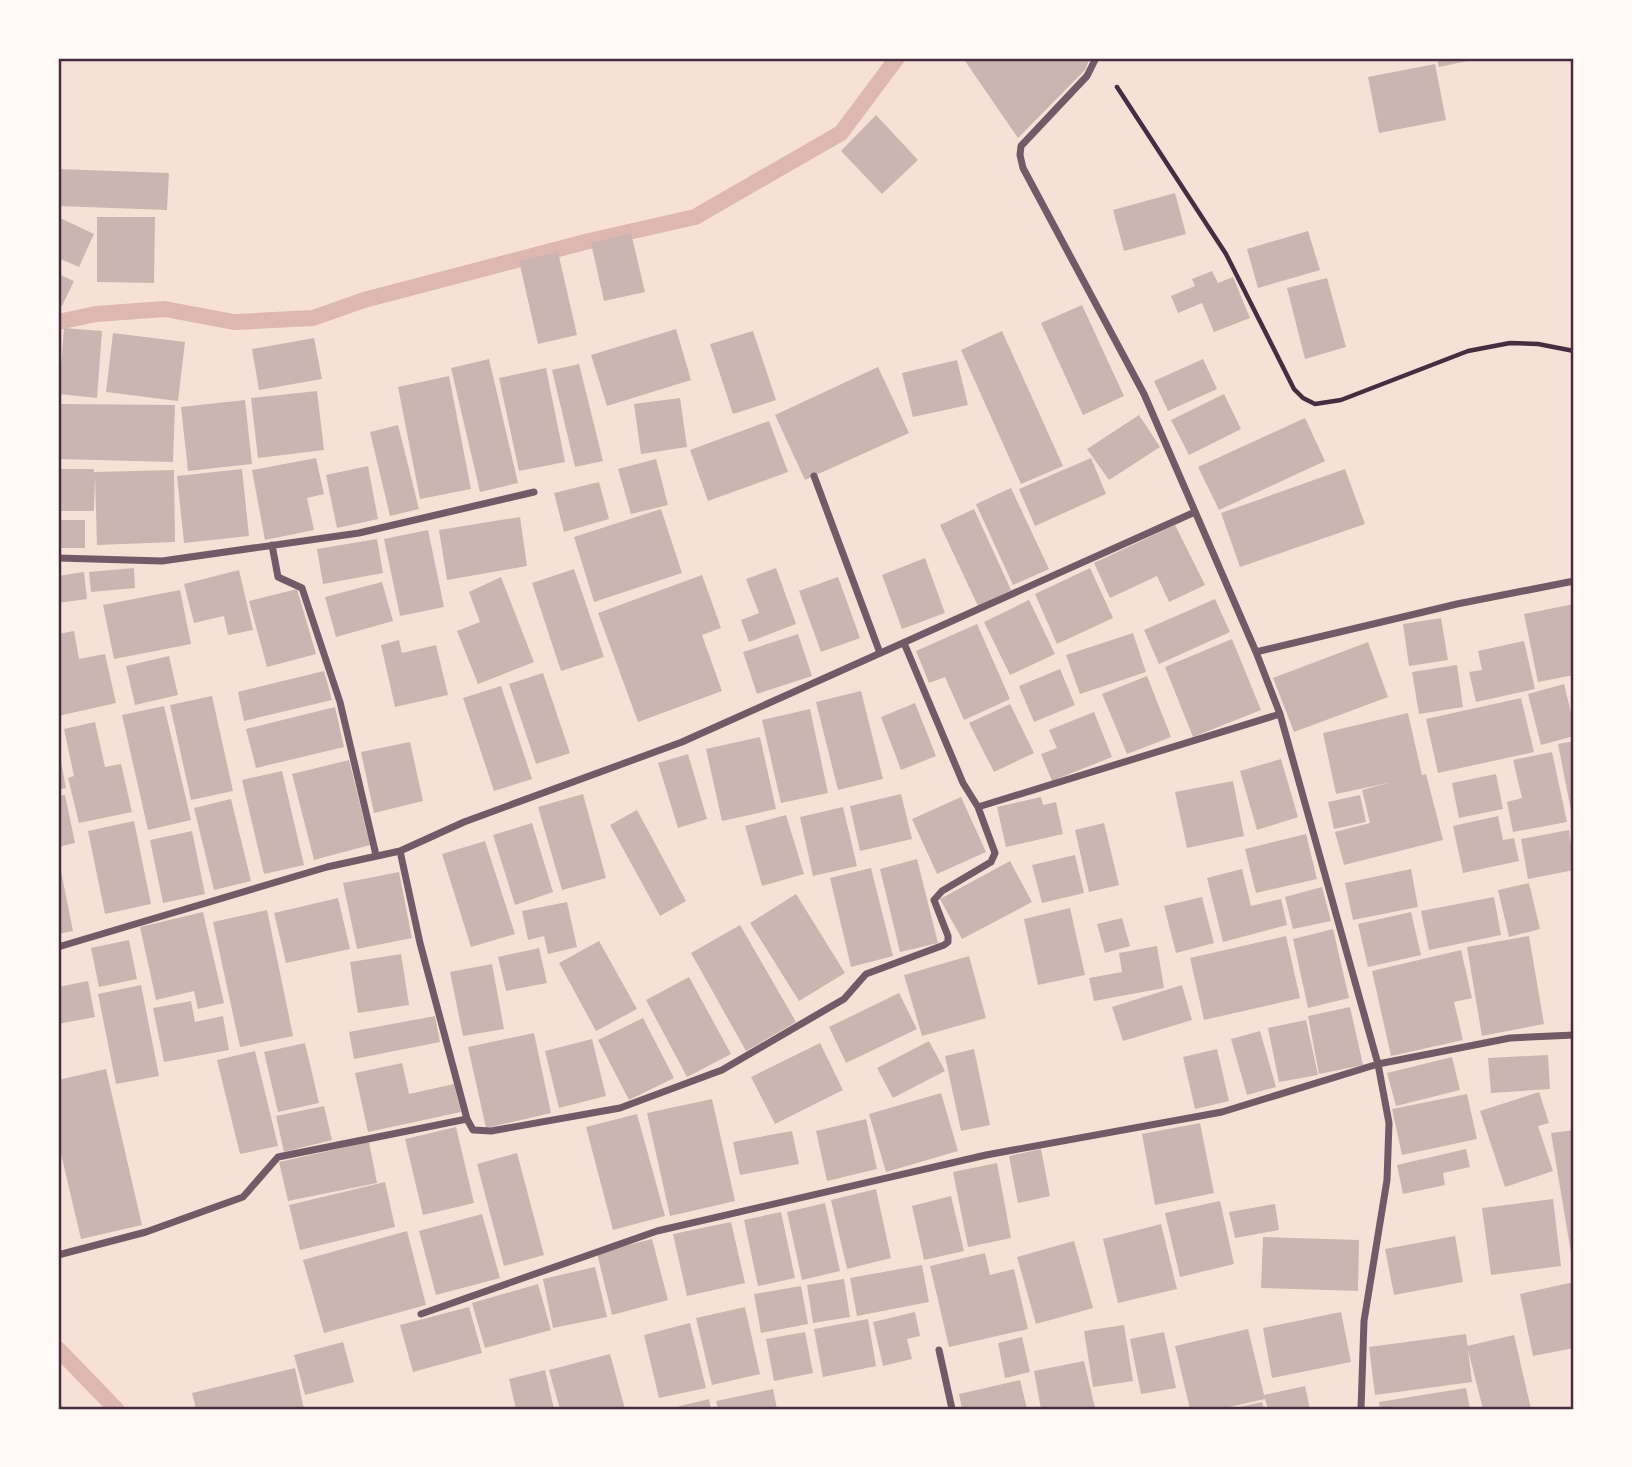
<svg xmlns="http://www.w3.org/2000/svg" width="1632" height="1467" font-family="'Exo 2',sans-serif">
<style>
.lines{fill:none;stroke-linecap:round;stroke-linejoin:round}
.stream{stroke:#dcb8b0;stroke-width:16}
.building{fill:#ccb4b1}
.path{stroke:#4a2c40;stroke-width:4.5}
.minor{stroke:#755966;stroke-width:7}
.neatline{fill:none;stroke:#4a2c40;stroke-width:2.5}
</style>
<rect width="100%" height="100%" fill="#f7e1d7"/>
<g class="lines">
<!-- stream -->
<path class="stream" d="M58,322L96,314L165,309L234,322L313,318L364,300L589,241L695,217L841,133L897,58
M58,1349L116,1409"/>
</g>
<!-- building -->
<path class="building" d="M963,58H1090L1085,70L1018,138Z
M1437,58H1477V59L1439,67Z
M1435,64L1446,120L1379,133L1368,77Z
M876,115L918,160L882,194L841,151Z
M58,169L169,173L167,210L58,206Z
M1175,193L1186,234L1124,251L1113,210Z
M58,217L94,234L79,267L58,258Z
M97,217H155L154,283L97,282Z
M1308,231L1320,270L1258,288L1247,249Z
M631,233L645,292L604,301L591,243Z
M558,252L577,335L538,344L519,261Z
M1212,271L1218,283L1233,277L1250,318L1214,332L1202,303L1178,313L1171,296L1195,286L1192,279Z
M58,274L74,281L62,306L58,304Z
M1327,278L1346,347L1305,359L1287,288Z
M1082,305L1124,396L1083,415L1041,323Z
M64,328L102,331L97,398L59,394Z
M676,329L691,380L607,406L591,355Z
M753,331L776,400L733,414L710,344Z
M1002,331L1063,466L1021,484L961,350Z
M113,333L185,342L178,401L106,392Z
M314,338L322,379L259,390L252,349Z
M489,359L518,483L480,492L451,368Z
M1203,359L1217,389L1168,411L1154,381Z
M957,360L968,405L913,417L902,373Z
M579,364L603,461L575,467L552,370Z
M878,367L909,433L805,480L775,415Z
M546,368L565,462L519,471L499,378Z
M449,376L471,489L420,499L398,387Z
M317,391L324,450L258,458L251,398Z
M1224,394L1241,429L1189,455L1171,420Z
M680,398L687,447L641,454L634,404Z
M245,400L252,464L188,471L181,407Z
M58,404L175,405L173,462L58,459Z
M1139,415L1160,447L1109,480L1087,449Z
M1305,418L1325,461L1219,510L1198,467Z
M769,421L788,472L708,501L690,450Z
M398,425L419,509L390,516L370,432Z
M316,458L324,494L307,498L314,530L265,540L252,470Z
M1091,458L1106,494L1035,526L1019,489Z
M656,459L668,505L631,514L618,469Z
M368,466L378,519L337,528L326,475Z
M58,469H94V472L174,470L175,542L97,545L95,475L94,511H58Z
M242,469L249,536L184,543L177,476Z
M1345,469L1365,524L1240,567L1221,513Z
M599,482L609,519L564,532L554,493Z
M1011,488L1049,569L1013,585L976,504Z
M661,509L682,573L594,602L574,537Z
M974,509L1011,590L978,606L940,525Z
M520,517L527,566L447,580L439,530Z
M58,520H85V548H58Z
M1175,525L1205,585L1169,602L1157,576L1110,598L1094,563Z
M428,530L444,607L400,616L384,539Z
M377,539L383,573L323,584L317,549Z
M925,558L945,613L902,629L882,575Z
M134,568L135,588L91,592L89,572Z
M776,568L796,624L749,642L741,620L759,613L746,579Z
M1090,568L1113,618L1057,644L1035,594Z
M574,569L604,657L561,671L532,583Z
M239,570L253,630L228,635L224,616L194,623L184,584Z
M84,572L87,599L58,603V576Z
M702,575L721,628L702,635L722,691L638,722L598,613Z
M501,577L534,662L478,684L457,631L480,622L469,592Z
M838,577L860,638L821,652L799,591Z
M382,582L393,621L336,637L325,597Z
M297,589L316,654L267,667L249,601Z
M180,590L191,644L114,659L103,605Z
M1215,599L1230,632L1159,664L1144,630Z
M1029,600L1055,654L1010,675L984,622Z
M1574,604V675L1538,682L1524,614Z
M1441,618L1448,660L1409,666L1403,624Z
M977,624L1010,699L964,720L945,677L929,683L916,651Z
M74,631L79,659L105,654L116,703L58,716V634Z
M1133,633L1146,672L1080,694L1066,655Z
M798,634L812,676L757,694L743,652Z
M1232,639L1261,710L1193,737L1165,667Z
M399,640L402,653L436,645L448,695L395,707L381,645Z
M1524,641L1535,689L1476,702L1469,672L1482,670L1478,651Z
M1368,642L1388,697L1294,732L1273,678Z
M169,656L178,695L135,705L126,666Z
M1457,665L1463,707L1419,714L1412,672Z
M1060,669L1075,705L1034,722L1019,686Z
M324,671L332,700L244,721L238,692Z
M543,673L570,753L536,764L509,684Z
M1147,676L1171,737L1127,754L1102,694Z
M1564,684L1574,725V736L1541,745L1528,694Z
M501,686L532,779L494,791L463,698Z
M861,691L883,779L838,790L816,702Z
M212,696L233,791L191,800L170,705Z
M1521,698L1534,752L1438,773L1426,719Z
M915,703L936,756L901,770L881,717Z
M1010,704L1034,753L994,772L969,723Z
M164,706L191,820L148,830L122,715Z
M335,707L344,747L256,768L246,729Z
M810,709L828,793L781,803L762,720Z
M1094,712L1112,757L1052,781L1041,754L1057,748L1049,730Z
M1408,713L1422,775L1426,774L1443,840L1344,865L1335,832L1370,823L1362,790L1388,783L1336,794L1323,733Z
M95,722L105,767L121,764L132,812L79,823L68,778L74,776L64,729Z
M760,737L776,809L722,821L706,749Z
M1574,741V821H1573L1558,744Z
M410,742L423,801L374,813L361,752Z
M59,750L66,788L58,790V751Z
M1552,752L1567,822L1513,832L1507,802L1522,798L1513,760Z
M688,754L707,819L678,828L658,763Z
M1281,759L1298,817L1257,830L1240,771Z
M349,760L370,845L314,860L292,774Z
M282,771L304,865L264,874L242,780Z
M1496,774L1503,809L1459,818L1452,783Z
M1233,781L1244,836L1187,848L1175,792Z
M583,794L606,878L562,890L538,807Z
M901,794L912,839L860,851L850,806Z
M65,795L75,843L58,847V796Z
M1360,795L1366,822L1334,829L1328,802Z
M961,797L986,852L937,874L912,819Z
M1041,797L1043,805L1056,802L1063,834L1006,847L997,807Z
M231,799L251,881L214,890L194,808Z
M843,807L857,866L813,876L800,817Z
M637,810L686,901L660,916L610,825Z
M786,815L804,874L762,886L745,826Z
M1498,816L1503,840L1514,838L1519,861L1463,873L1453,826Z
M134,821L151,904L105,914L88,831Z
M532,823L553,892L515,905L493,835Z
M1104,823L1119,885L1089,892L1075,830Z
M1569,830L1574,870L1528,879L1521,839Z
M192,831L205,894L163,903L150,840Z
M1306,834L1317,879L1256,893L1245,849Z
M485,841L515,934L471,947L442,854Z
M1075,855L1084,893L1042,903L1032,865Z
M917,859L938,943L900,952L880,869Z
M1010,861L1032,902L962,939L940,899Z
M871,868L893,956L851,967L830,878Z
M1242,869L1251,906L1281,899L1287,925L1223,942L1207,878Z
M1411,869L1418,907L1353,920L1345,883Z
M61,871L73,931L58,934V872Z
M399,872L412,938L357,949L343,883Z
M1529,883L1540,929L1509,937L1498,890Z
M1322,887L1331,921L1293,929L1285,897Z
M796,894L845,973L799,1001L750,923Z
M1202,897L1214,943L1176,953L1164,906Z
M1494,897L1501,935L1429,950L1421,911Z
M338,898L350,949L286,963L274,913Z
M567,902L577,947L548,954L544,936L528,940L522,911Z
M1070,908L1085,975L1038,985L1024,919Z
M267,910L293,1036L240,1047L213,922Z
M203,912L224,1003L198,1009L194,991L156,1000L140,927Z
M1411,912L1421,955L1368,967L1358,924Z
M1122,918L1130,946L1105,953L1097,924Z
M740,925L796,1022L746,1051L691,953Z
M1333,929L1349,998L1308,1008L1293,939Z
M1286,936L1300,998L1204,1020L1190,958Z
M1529,936L1544,1024L1482,1036L1467,947Z
M129,940L137,979L99,987L91,948Z
M599,941L637,1009L596,1031L559,963Z
M1157,946L1164,988L1094,1001L1089,978L1122,972L1119,953Z
M539,948L547,983L506,991L498,957Z
M1461,950L1472,998L1454,1002L1463,1040L1391,1056L1372,971Z
M401,954L409,1005L358,1013L350,962Z
M969,956L986,1018L922,1036L904,975Z
M492,964L504,1029L463,1036L450,972Z
M689,977L731,1054L687,1077L646,1000Z
M88,981L95,1017L58,1024V987Z
M141,985L159,1076L116,1084L98,994Z
M1182,985L1192,1020L1123,1041L1112,1007Z
M899,993L917,1029L846,1063L829,1027Z
M191,1001L195,1022L223,1016L229,1050L164,1062L153,1008Z
M1350,1007L1363,1065L1319,1074L1308,1016Z
M435,1016L440,1042L354,1059L349,1032Z
M643,1018L674,1078L629,1100L598,1040Z
M1306,1020L1318,1075L1279,1082L1268,1028Z
M1260,1031L1276,1087L1247,1095L1231,1039Z
M534,1033L551,1113L486,1128L468,1047Z
M592,1039L606,1096L559,1108L545,1051Z
M929,1041L945,1071L893,1098L877,1068Z
M305,1043L319,1103L278,1112L264,1052Z
M820,1043L843,1090L775,1124L751,1077Z
M974,1049L990,1125L961,1131L945,1056Z
M1217,1049L1229,1101L1195,1109L1183,1057Z
M255,1051L278,1146L240,1154L217,1060Z
M1548,1055L1550,1089L1491,1093L1488,1058Z
M1452,1057L1460,1090L1396,1106L1387,1073Z
M402,1063L409,1094L454,1084L461,1112L368,1132L355,1073Z
M106,1069L142,1225L81,1239L58,1141V1080Z
M1539,1092L1549,1123L1538,1126L1553,1171L1505,1187L1480,1111Z
M941,1093L958,1151L886,1172L869,1114Z
M1467,1094L1477,1139L1402,1155L1392,1109Z
M712,1099L735,1201L670,1216L647,1113Z
M324,1106L332,1140L284,1152L276,1116Z
M637,1114L665,1216L613,1230L586,1127Z
M866,1119L877,1169L827,1181L816,1131Z
M1200,1123L1214,1193L1155,1205L1142,1134Z
M456,1127L474,1203L423,1215L405,1139Z
M1574,1130V1258L1572,1259L1551,1133Z
M792,1131L799,1164L740,1175L733,1142Z
M369,1142L377,1183L288,1201L279,1162Z
M1041,1149L1050,1196L1018,1203L1009,1156Z
M1466,1149L1470,1167L1443,1173L1445,1185L1403,1194L1397,1165Z
M517,1153L544,1255L504,1266L477,1164Z
M997,1163L1011,1238L968,1247L953,1172Z
M385,1182L395,1227L300,1250L289,1205Z
M876,1189L891,1258L847,1269L831,1200Z
M951,1196L964,1251L924,1260L912,1206Z
M1553,1199L1561,1266L1491,1275L1482,1208Z
M1220,1201L1234,1264L1180,1277L1165,1213Z
M825,1203L840,1271L802,1280L787,1212Z
M1275,1204L1279,1230L1235,1238L1229,1212Z
M781,1212L795,1278L758,1286L744,1220Z
M482,1214L500,1278L436,1295L419,1231Z
M731,1222L745,1283L687,1296L673,1234Z
M1161,1224L1177,1289L1118,1303L1103,1239Z
M407,1231L426,1305L324,1333L303,1260Z
M1455,1236L1463,1282L1394,1295L1385,1249Z
M1263,1237L1359,1240L1358,1291L1261,1288Z
M652,1239L668,1300L612,1315L597,1253Z
M1074,1241L1093,1308L1036,1324L1017,1257Z
M985,1253L990,1275L1014,1269L1028,1329L949,1347L930,1266Z
M922,1265L929,1302L857,1316L850,1278Z
M595,1267L607,1317L553,1328L543,1279Z
M844,1279L850,1317L813,1323L807,1285Z
M1574,1282V1348L1533,1356L1520,1294Z
M538,1284L551,1330L485,1348L472,1303Z
M801,1286L808,1324L761,1333L754,1294Z
M469,1307L482,1353L413,1372L400,1325Z
M745,1307L760,1374L712,1385L696,1318Z
M915,1312L920,1336L907,1339L912,1359L883,1366L873,1322Z
M1341,1312L1351,1362L1272,1378L1263,1328Z
M868,1319L876,1366L823,1377L814,1329Z
M690,1323L706,1388L659,1398L644,1335Z
M1124,1325L1133,1381L1093,1387L1084,1331Z
M1248,1329L1264,1395L1305,1386L1310,1409H1268L1265,1399L1220,1409H1190L1175,1346Z
M805,1332L813,1373L774,1381L766,1339Z
M1164,1332L1176,1388L1141,1394L1130,1339Z
M1466,1334L1472,1382L1375,1395L1369,1347Z
M1514,1335L1531,1409H1483L1467,1346Z
M1022,1337L1030,1372L1005,1378L998,1343Z
M343,1342L354,1382L305,1395L294,1355Z
M610,1354L625,1409H560L549,1370Z
M1084,1361L1095,1408L1041,1409L1034,1371Z
M295,1368L304,1409H196L192,1393Z
M545,1370L554,1409H516L509,1379Z
M1020,1380L1027,1409H962L959,1394Z
M1466,1388L1470,1409H1380L1379,1402Z
M773,1389L777,1409H718L716,1401Z
M709,1399L711,1409H672V1408Z
M1262,1402L1264,1409H1235V1408Z"/>
<g class="lines">
<!-- path -->
<path class="path" d="M1117,87L1226,254L1294,389L1303,398L1315,404L1341,400L1468,351L1510,343L1538,344L1574,351"/>
<!-- minor -->
<path class="minor" d="M1096,58L1087,76L1021,146L1020,155L1023,168L1144,394L1256,652L1280,714L1378,1064L1389,1123L1387,1180L1364,1321L1361,1409
M814,476L880,653
M272,545L278,577L302,588L340,702L376,855
M58,558L162,561L359,533L534,492
M1256,652L1457,604L1574,581
M978,807L1280,714
M400,851L420,943L467,1119
M58,947L327,867L400,851L464,822L682,742L1195,512
M58,1255L146,1232L243,1197L278,1157L467,1119L473,1130L491,1131L620,1108L722,1070L844,999L866,974L944,945L948,942V936L934,900L942,891L991,862L995,853L978,807L963,783L904,643
M421,1314L657,1231L986,1155L1222,1112L1378,1064L1510,1038L1574,1035
M939,1350L952,1409
M58,1408L59,1409"/>
</g>
<!-- border -->
<rect width="1632" height="1467" fill="none" stroke="#fffaf5" stroke-width="119"/>
<rect x="60" y="60" width="1512" height="1348" class="neatline"/>
</svg>
